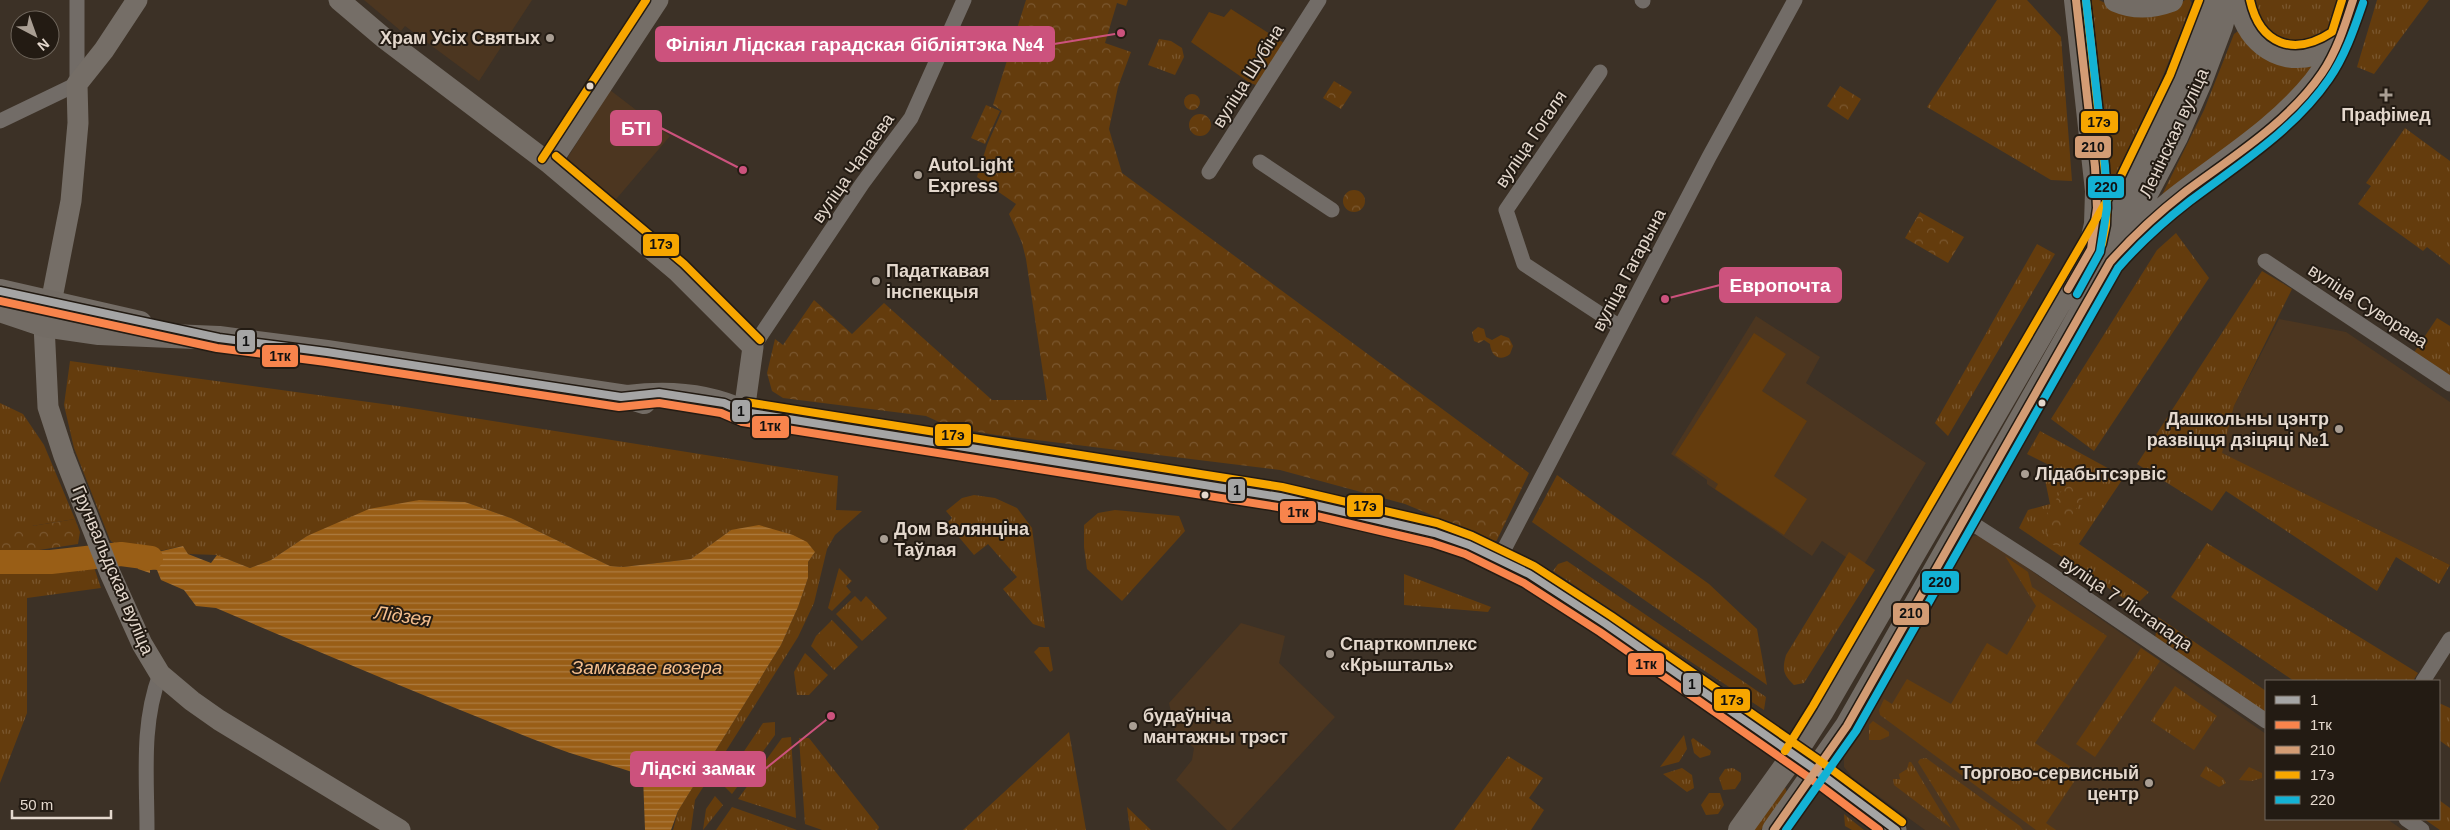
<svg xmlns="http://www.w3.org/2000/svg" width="2450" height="830" font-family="Arial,sans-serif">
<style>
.built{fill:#4c3620}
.grass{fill:url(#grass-tufts)}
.forest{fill:url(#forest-crowns)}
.garden{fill:#643c0d}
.water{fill:url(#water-rules)}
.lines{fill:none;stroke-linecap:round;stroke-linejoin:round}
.river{stroke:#995e16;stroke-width:24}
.street{stroke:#726c67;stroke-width:15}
.secondary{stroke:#756e67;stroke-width:21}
.primary{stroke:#736c65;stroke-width:24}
.bus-1-casing{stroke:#231b13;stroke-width:11}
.bus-2-casing{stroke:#231b13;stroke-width:11}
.bus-3-casing{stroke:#231b13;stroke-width:11}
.bus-4-casing{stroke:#231b13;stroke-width:11}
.bus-5-casing{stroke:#231b13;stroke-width:11}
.bus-1{stroke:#a5a5a5;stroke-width:8}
.bus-2{stroke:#f8844c;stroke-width:8}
.bus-3{stroke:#d39c74;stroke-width:8}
.bus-4{stroke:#f7a600;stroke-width:8}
.bus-5{stroke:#13b2d5;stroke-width:8}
.poi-dot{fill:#a99e93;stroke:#231b13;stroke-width:2}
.bus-dot{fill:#e4d8cd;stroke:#231b13;stroke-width:2}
.labels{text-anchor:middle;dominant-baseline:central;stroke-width:4;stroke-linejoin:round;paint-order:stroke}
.poi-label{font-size:18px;font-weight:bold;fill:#e4d8cd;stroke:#231b13;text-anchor:start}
.street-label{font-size:18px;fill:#e4d8cd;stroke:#231b13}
.water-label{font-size:19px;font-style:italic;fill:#f5bf8e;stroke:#231b13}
.leader{fill:none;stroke:#cc527d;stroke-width:2}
.callout-dot{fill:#cc527d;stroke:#231b13;stroke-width:2}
.callout{fill:#cc527d;stroke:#cc527d;stroke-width:2}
.callout-label{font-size:19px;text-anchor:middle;font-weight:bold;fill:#fff}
.line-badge{stroke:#231b13;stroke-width:2}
.pale-badge-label{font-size:14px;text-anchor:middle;font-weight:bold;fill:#111}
</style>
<defs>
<pattern id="grass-tufts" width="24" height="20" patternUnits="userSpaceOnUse" patternTransform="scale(1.25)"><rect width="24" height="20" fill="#643c0d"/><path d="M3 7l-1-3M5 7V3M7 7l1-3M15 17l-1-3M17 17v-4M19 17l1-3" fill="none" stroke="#7a572f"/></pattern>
<pattern id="forest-crowns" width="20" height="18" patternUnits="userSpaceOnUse" patternTransform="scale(1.25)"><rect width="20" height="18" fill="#643c0d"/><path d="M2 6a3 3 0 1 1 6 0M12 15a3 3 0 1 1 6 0" fill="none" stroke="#7a572f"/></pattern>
<pattern id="water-rules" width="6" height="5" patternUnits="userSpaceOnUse" patternTransform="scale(1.25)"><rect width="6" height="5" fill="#995e16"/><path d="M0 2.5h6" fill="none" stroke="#ac7c42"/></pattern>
</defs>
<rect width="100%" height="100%" fill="#3c3126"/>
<!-- built -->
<path class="built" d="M364,0H532L479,81L405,26L401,31Z
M610,90L670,136L612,204L573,172L567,164L568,157Z
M1756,316L1820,357L1806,383L1926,463L1862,568L1822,541L1812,556L1707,484V480L1671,454Z
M2279,319L2346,332L2450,402V565L2221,453L2234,406Z
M1980,535L2266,734V819H2387L2403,830H1925L1852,777L1844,767V753L1848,739L1968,537Z
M1241,623L1285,636L1279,663L1335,717L1231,830H1227L1176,780L1192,760L1194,748L1175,731L1169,703Z"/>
<!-- grass -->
<path class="grass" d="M1997,0H2027L2061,37L2072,181L2051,180L1927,107Z
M2086,0H2099L2119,10L2178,5L2185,0H2190L2192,4L2147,115L2116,178L2104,184Z
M2253,0H2340C2338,10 2335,21 2328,29C2310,51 2273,48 2260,22C2256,15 2253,8 2253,0Z
M2377,0H2429L2374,74L2357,67Z
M2241,29L2320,58L2287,103L2161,197L2204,110L2234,34Z
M1159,39L1171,41L1182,48L1184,57L1175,75L1148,65Z
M2405,128L2450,161V265L2427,247L2423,251L2358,204L2371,186L2366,183Z
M2176,233L2209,278L2094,451L2051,419L2157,250Z
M2037,244L2055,254L1948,436L1935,423Z
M2262,271L2292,289L2234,406L2222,453L2450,565L2439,584L2396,557L2377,591L2226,491L2212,511L2137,464Z
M2437,318L2450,326V377L2413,354Z
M70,361L405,407L838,476L836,510L862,511L835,535L827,549L814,603L798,637L695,800L691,830H673L678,811L781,645L798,607L808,578V562L815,552L731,530L691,559L623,567L610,566L511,518L465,502L419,500L307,536L271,560L250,568L217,555L188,554L183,546C156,551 132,562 110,540L74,448L64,405Z
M0,403L23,414L44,445L75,519L32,526H0Z
M2040,431L2124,477L2079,544L2149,592L2135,606L2019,528L2028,510L2050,504L2044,475L2049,465L2027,454Z
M1557,475L1709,584L1757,629L1767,685L1532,522Z
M974,495L995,498L1017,508L1032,528L1045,628L1033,624L1003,589L1017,577L988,544L974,555L947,523L952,518L946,511L962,498Z
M1115,510L1179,516L1185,531L1122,601L1087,569L1084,547V525L1098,513Z
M2207,543L2418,673L2413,681H2294L2171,597Z
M1849,552L1875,570L1804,683L1794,685C1783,675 1782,669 1786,655Z
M2005,556L2028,572L2032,587L2107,636L2035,743L2080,773L2046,823L2056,830H2036L1880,715L1879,710L1884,699L1892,704L1907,679L1951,704L1987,643L2007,655L2036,606Z
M1567,561L1766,697L1764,710L1553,571L1558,564Z
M82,563L93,564L101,588L27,598V713L0,783V573Z
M839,568L852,581L846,586L851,592L832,611L828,608Z
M1404,574L1491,607L1488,612L1404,605Z
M855,596L861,602L866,596L887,618L862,641L836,614Z
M2158,617L2266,691V718L2155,639Z
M832,620L858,647L834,670L811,646L816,636Z
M1039,647H1049L1053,670L1050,672L1034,652Z
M2141,648L2160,661L2095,757L2076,744Z
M805,653L828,675L809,695H797L794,672Z
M2175,686L2217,716L2194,750L2151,721Z
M2439,703L2450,708V748L2439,740Z
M1873,721L1889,732V736L1880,740H1869V725Z
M775,722V735L732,794L722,784L763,723Z
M1069,732L1086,830H963Z
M1684,735L1687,749L1679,762L1660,767Z
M791,737L796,818L738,799L782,738Z
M799,738H809L879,827L878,830H822L805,824Z
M1693,738L1711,751L1710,755L1700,758L1694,753L1691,740Z
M1508,756L1543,778L1529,798L1544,810L1531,830H1454Z
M1926,758L2020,826L2023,830H1960L1918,762L1920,759Z
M1909,762H1911L1951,828L1894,785L1893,779H1900L1899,774L1907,769Z
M2206,766L2223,778L2226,783L2219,787L2200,776Z
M2249,767L2262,773V778L2252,781L2239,780Z
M1682,768L1692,775L1694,788L1687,792L1663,774Z
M1733,768L1741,773V780L1735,789L1723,790L1719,778L1725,769Z
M1785,787L1787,793L1761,830H1753Z
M1709,793H1720L1724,805L1718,814L1706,815L1701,805Z
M715,796L723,805L703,830L706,809Z
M2439,800L2450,808V830H2440L2424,819H2439Z
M732,807L797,830H716Z
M1127,807L1151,830H1130Z
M1844,814L1864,830H1852L1845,826Z"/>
<!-- forest -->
<path class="forest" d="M1026,0H1128L1126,6L1117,3L1105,43L1131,52L1118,87L1109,129L1122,173L1529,473L1496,542L1405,504L1280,470L996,435L950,427L926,416L783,398L772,391L767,373L775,339L783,345L814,300L852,334L884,303L992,400H1047L1026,259L1022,243L1009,214L1016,204L977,177L987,145L1002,111L993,105Z
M1334,81L1352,92L1341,109L1323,98Z
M1840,86L1861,99L1848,120L1827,106Z
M1184 102a8 8 0 1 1 16 0a8 8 0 1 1-16 0Z
M986,105L1000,111L985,144L971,138Z
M1189 125a11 11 0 1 1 22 0a11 11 0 1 1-22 0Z
M1343 201a11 11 0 1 1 22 0a11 11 0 1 1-22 0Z
M1920,212L1964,237L1948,263L1905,238Z
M1478,327L1484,329L1486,337L1492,340L1501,335L1509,338L1513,346L1510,354C1500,362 1491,356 1490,344L1484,340L1479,343L1474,341L1472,332Z
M2071,476L2089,488L2060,535L2061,546L2057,547L2047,541L2046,535L2048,527L2041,523Z
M75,519L80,532L78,544L0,556V526H32Z"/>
<!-- garden -->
<path class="garden" d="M1231,9L1284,43L1256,85L1250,83L1191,42L1209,12L1224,17Z
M1754,333L1786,354L1762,391L1807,421L1774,476L1807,499L1784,535L1715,489L1718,484L1675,455Z"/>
<!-- water -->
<path class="water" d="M419,500L465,502L511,518L610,566L623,567L691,559L731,530L759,525L793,535L807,542L815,552L808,562V578L798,607L781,645L678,811L671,830H645L643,776C614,765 585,759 556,748C442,704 329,656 216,608L196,606L184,590L161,580L157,570L150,569V573L138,569L137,565L124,562L119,549L145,555L183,546L188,554L211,563L217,555L250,568L271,560L307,536L369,509Z"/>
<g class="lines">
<!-- river -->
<path class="river" d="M0,562H51L121,554L151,558"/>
<!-- street -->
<path class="street" d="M1642,0L1643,1
M1600,72L1506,210L1524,264L1620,327
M0,121L77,84V0
M1260,162L1332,210
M1209,172L1319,0
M2265,261L2450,384
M753,347L862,184L911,118L964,0
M1964,518L2043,569L2266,721
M1499,559L1709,157L1795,0
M2423,681L2450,639
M2406,819L2422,830
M147,830C147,776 141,725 160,674"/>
<!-- secondary -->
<path class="secondary" d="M137,0L104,50L77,84L78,123L71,201L51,303L44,325L48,407L64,456L110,573L142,644L160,674L192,701L219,720L400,830
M339,0L385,39L550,164L678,272L753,347L744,412
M550,164L658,0
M1817,771L1896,830"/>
<!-- primary -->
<path class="primary" d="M2076,0L2097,191L2096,224L2093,237
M2116,0C2134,8 2152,7 2171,0
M2240,0C2245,37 2275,64 2313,54C2323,51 2332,44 2340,39
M2128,242C2183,182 2263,147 2315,82C2334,58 2344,29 2353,0
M0,291L140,323
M0,310L44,325L99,333L219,338L327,352L628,397L644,402
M628,397C667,392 708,395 744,412L1280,497L1435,533L1469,545L1529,574L1606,624L1817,771
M1740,830L1793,756L1822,711L2130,181L2179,79L2210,0
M1774,830L1847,726L2110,262L2176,137L2200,82L2221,26L2228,0"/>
<defs>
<path id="bus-1" d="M0,291L219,338L327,352L621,397L659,393L724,403L744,412L1280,497L1435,533L1469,545L1529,574L1606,624L1817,771L1896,830"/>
<path id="bus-2" d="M0,301L217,348L326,362L619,407L659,403L721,413L742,422L1278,507L1432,543L1465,554L1524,583L1600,632L1811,779L1879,830"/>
<path id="bus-3" d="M2068,289L2091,249L2097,208L2095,167L2076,0
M1774,830L1847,726L2110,262C2133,236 2158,213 2185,192C2232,157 2288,123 2322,73C2337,51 2345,25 2353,0"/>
<path id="bus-4" d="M2086,0L2107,190L2106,225L2102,244
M2250,0C2260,45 2294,57 2332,32L2342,0
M556,156L684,264L760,340
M542,159L646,0
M746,402L1282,487L1437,523L1472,536L1534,566L1611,616L1823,763L1902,822
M1785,751L1813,706L2121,176L2170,75L2199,0"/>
<path id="bus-5" d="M2077,294L2100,252L2107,208L2105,166L2086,0
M1786,830L1856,731L2118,268C2140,243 2164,221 2190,201C2239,164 2294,130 2329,79C2345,56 2354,29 2363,3"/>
</defs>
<!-- bus-1 casing -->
<use href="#bus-1" class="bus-1-casing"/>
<!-- bus-2 casing -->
<use href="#bus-2" class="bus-2-casing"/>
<!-- bus-3 casing -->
<use href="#bus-3" class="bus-3-casing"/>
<!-- bus-4 casing -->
<use href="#bus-4" class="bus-4-casing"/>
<!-- bus-5 casing -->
<use href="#bus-5" class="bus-5-casing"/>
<!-- bus-1 -->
<use href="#bus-1" class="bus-1"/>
<!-- bus-2 -->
<use href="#bus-2" class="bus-2"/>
<!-- bus-3 -->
<use href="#bus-3" class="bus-3"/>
<!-- bus-4 -->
<use href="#bus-4" class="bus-4"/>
<!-- bus-5 -->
<use href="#bus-5" class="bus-5"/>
</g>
<!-- markers -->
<g class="poi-dot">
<circle cx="550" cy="38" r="5"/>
<path d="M2383.5 87.5h5v5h5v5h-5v5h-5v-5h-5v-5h5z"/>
<circle cx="918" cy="175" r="5"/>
<circle cx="876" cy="281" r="5"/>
<circle cx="2339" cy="429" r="5"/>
<circle cx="2025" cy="474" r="5"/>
<circle cx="884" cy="539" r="5"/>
<circle cx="1330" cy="654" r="5"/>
<circle cx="1133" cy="726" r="5"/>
<circle cx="2149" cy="783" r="5"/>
</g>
<g class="bus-dot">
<circle cx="590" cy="86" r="4.5"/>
<circle cx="2042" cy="403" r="4.5"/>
<circle cx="1205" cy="495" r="4.5"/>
</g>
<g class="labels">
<!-- poi labels -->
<g class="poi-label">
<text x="540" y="38" text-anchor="end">Храм Усіх Святых</text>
<text x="2386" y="115" text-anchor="middle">Прафімед</text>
<text x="928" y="165">AutoLight<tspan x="928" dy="21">Express</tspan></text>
<text x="886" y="271">Падаткавая<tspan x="886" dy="21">інспекцыя</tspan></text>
<text x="2329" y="419" text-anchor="end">Дашкольны цэнтр<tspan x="2329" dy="21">развіцця дзіцяці №1</tspan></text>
<text x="2035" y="474">Лідабытсэрвіс</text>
<text x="894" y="529">Дом Валянціна<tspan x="894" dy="21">Таўлая</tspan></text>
<text x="1340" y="644">Спарткомплекс<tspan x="1340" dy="21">«Крышталь»</tspan></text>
<text x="1143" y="716">будаўніча<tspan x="1143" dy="21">мантажны трэст</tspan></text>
<text x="2139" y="773" text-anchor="end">Торгово-сервисный<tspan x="2139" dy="21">центр</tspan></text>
</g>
<!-- street labels -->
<g class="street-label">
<text transform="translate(1248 76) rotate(-58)">вуліца Шубіна</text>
<text transform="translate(2174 133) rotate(-65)">Ленінская вуліца</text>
<text transform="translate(1531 139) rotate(-56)">вуліца Гогаля</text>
<text transform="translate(853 168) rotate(-55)">вуліца Чапаева</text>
<text transform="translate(1629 270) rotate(-62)">вуліца Гагарына</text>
<text transform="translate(2368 306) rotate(33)">вуліца Суворава</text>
<text transform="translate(113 570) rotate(67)">Грунвальдская вуліца</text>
<text transform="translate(2126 603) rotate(34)">вуліца 7 Лістапада</text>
</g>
<!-- water labels -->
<g class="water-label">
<text transform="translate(403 616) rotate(8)">Лідзея</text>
<text x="647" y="667">Замкавае возера</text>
</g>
</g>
<!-- callouts -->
<path class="leader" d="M1121 33L1054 44M743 170L661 128M1665 299L1720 285M831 716L765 769"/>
<g class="callout-dot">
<circle cx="1121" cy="33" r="5"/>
<circle cx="743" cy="170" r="5"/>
<circle cx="1665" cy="299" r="5"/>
<circle cx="831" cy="716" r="5"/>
</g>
<g class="callout">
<rect x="656" y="27" width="398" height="34" rx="5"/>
<rect x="611" y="111" width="50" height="34" rx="5"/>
<rect x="1720" y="268" width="121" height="34" rx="5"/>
<rect x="631" y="752" width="134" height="34" rx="5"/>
</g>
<g class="callout-label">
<text x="855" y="51">Філіял Лідская гарадская бібліятэка №4</text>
<text x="636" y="135">БТІ</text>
<text x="1780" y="292">Европочта</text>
<text x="698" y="775">Лідскі замак</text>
</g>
<g class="line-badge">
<rect x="2080" y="110" width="39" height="24" rx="5" fill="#f7a600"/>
<rect x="2074" y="135" width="38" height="24" rx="5" fill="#d39c74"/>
<rect x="2087" y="175" width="38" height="24" rx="5" fill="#13b2d5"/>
<rect x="642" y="233" width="38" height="24" rx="5" fill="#f7a600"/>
<rect x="236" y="329" width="20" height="24" rx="5" fill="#a5a5a5"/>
<rect x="261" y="344" width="38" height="24" rx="5" fill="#f8844c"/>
<rect x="731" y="399" width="20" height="24" rx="5" fill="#a5a5a5"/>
<rect x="751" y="415" width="39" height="24" rx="5" fill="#f8844c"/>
<rect x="934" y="423" width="38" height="24" rx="5" fill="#f7a600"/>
<rect x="1227" y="478" width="19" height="24" rx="5" fill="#a5a5a5"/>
<rect x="1346" y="494" width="38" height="24" rx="5" fill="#f7a600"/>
<rect x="1279" y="500" width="38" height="24" rx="5" fill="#f8844c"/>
<rect x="1921" y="570" width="39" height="24" rx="5" fill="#13b2d5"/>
<rect x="1892" y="602" width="38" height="24" rx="5" fill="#d39c74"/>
<rect x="1627" y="652" width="38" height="24" rx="5" fill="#f8844c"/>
<rect x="1682" y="672" width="20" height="24" rx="5" fill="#a5a5a5"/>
<rect x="1713" y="688" width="38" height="24" rx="5" fill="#f7a600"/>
</g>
<g class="pale-badge-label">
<text x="2099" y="127">17э</text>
<text x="2093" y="152">210</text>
<text x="2106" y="192">220</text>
<text x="661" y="249">17э</text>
<text x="246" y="346">1</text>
<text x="280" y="361">1тк</text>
<text x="741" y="416">1</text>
<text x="770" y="431">1тк</text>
<text x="953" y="440">17э</text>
<text x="1237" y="495">1</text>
<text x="1365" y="511">17э</text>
<text x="1298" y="517">1тк</text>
<text x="1940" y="587">220</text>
<text x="1911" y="618">210</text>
<text x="1646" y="669">1тк</text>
<text x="1692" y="689">1</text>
<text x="1732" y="705">17э</text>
</g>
<!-- legend -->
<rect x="2265" y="680" width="175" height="140" fill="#231b13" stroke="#70675d"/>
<rect x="2275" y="696" width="25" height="8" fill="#a5a5a5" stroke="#70675d"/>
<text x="2310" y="705" font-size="15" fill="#e4d8cd">1</text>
<rect x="2275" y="721" width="25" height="8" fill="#f8844c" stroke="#70675d"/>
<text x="2310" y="730" font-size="15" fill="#e4d8cd">1тк</text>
<rect x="2275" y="746" width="25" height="8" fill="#d39c74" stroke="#70675d"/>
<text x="2310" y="755" font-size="15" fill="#e4d8cd">210</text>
<rect x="2275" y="771" width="25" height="8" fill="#f7a600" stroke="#70675d"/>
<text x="2310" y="780" font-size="15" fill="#e4d8cd">17э</text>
<rect x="2275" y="796" width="25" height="8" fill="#13b2d5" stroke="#70675d"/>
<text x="2310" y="805" font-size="15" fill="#e4d8cd">220</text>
<!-- north arrow -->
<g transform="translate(35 35) rotate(139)"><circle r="24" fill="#231b13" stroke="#70675d"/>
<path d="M0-4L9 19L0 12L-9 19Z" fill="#a99e93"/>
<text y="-8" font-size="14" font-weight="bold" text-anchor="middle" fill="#e4d8cd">N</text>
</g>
<!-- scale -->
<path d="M12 810v8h99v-8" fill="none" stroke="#e4d8cd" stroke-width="2.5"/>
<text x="20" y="810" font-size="15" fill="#e4d8cd" stroke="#231b13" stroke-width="4" paint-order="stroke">50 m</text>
</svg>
